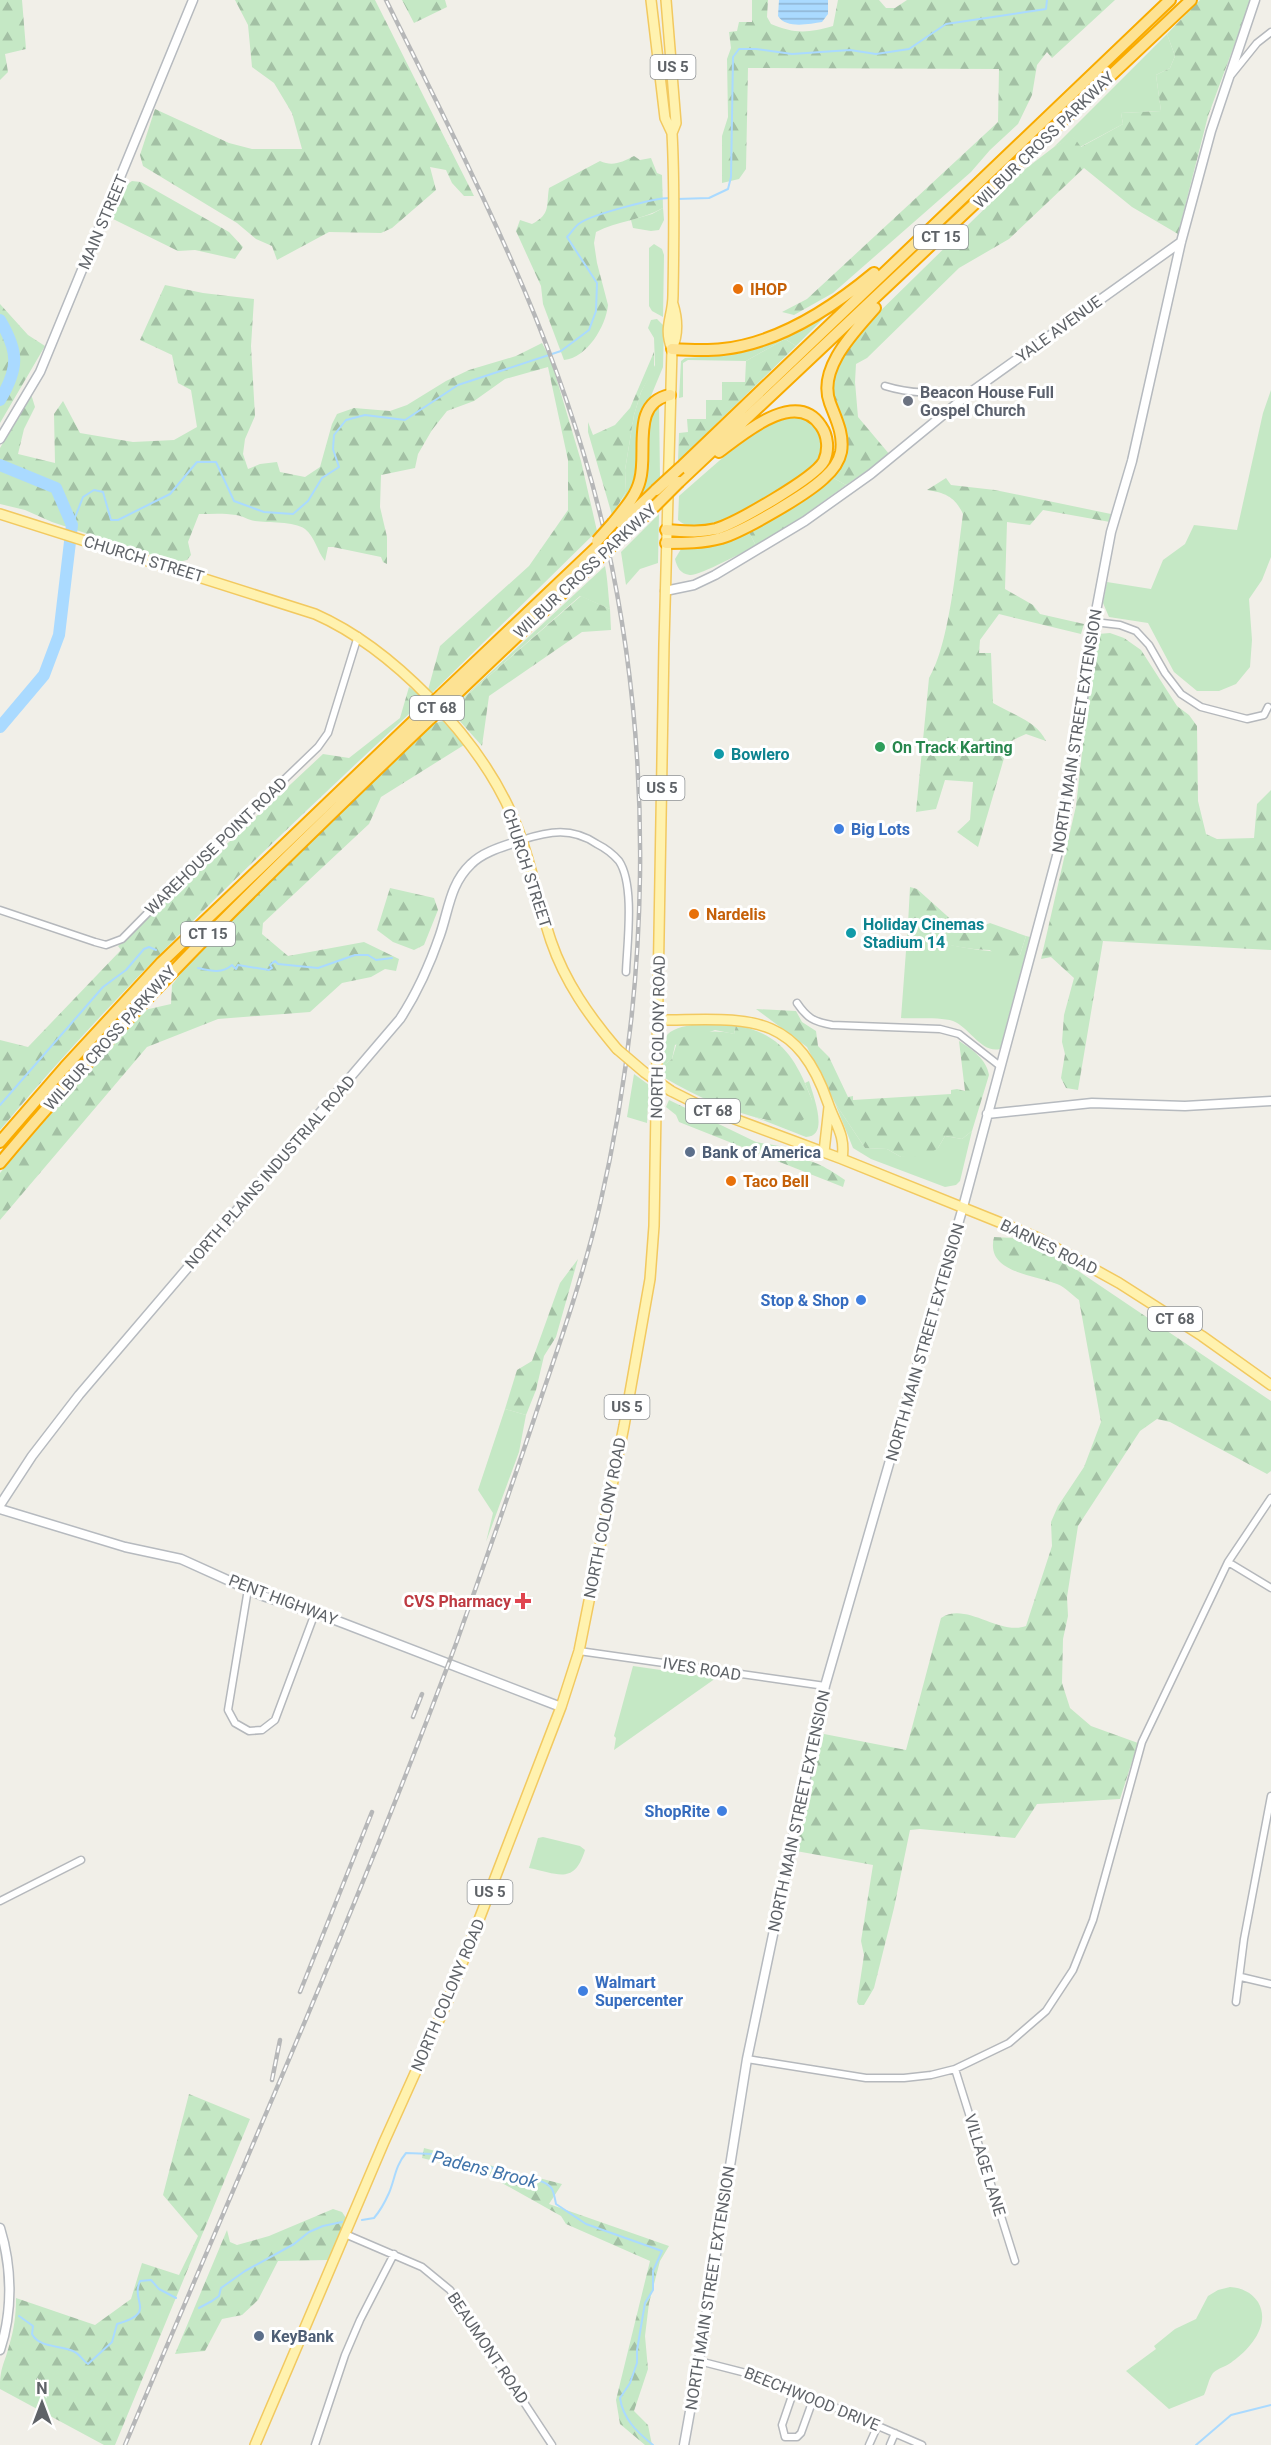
<svg xmlns="http://www.w3.org/2000/svg" width="1271" height="2445" font-family="Roboto,sans-serif">
<style>
.grass{fill:#c5e8c5}
.forest{fill:url(#forest-firs)}
.water{fill:url(#water-rules)}
.lines{fill:none;stroke-linecap:round;stroke-linejoin:round}
.stream{stroke:#aadaff;stroke-width:2}
.river{stroke:#aadaff;stroke-width:12}
.street-casing{stroke:#b5b8bc;stroke-width:9}
.secondary-casing{stroke:#b6babf;stroke-width:11}
.primary-casing{stroke:#f2c960;stroke-width:12}
.highway-casing{stroke:#f9ab00;stroke-width:14}
.street{stroke:#fff;stroke-width:6}
.secondary{stroke:#fff;stroke-width:8}
.primary{stroke:#fff2af;stroke-width:9}
.highway{stroke:#fde293;stroke-width:10}
.rail-casing{stroke:#b6b7b8;stroke-width:4.5}
.rail{stroke:#fff;stroke-width:2;stroke-dasharray:7;stroke-linecap:butt}
.primary-bridge-casing{stroke:#f2c960;stroke-width:12;stroke-linecap:butt}
.highway-bridge-casing{stroke:#f9ab00;stroke-width:14;stroke-linecap:butt}
.primary-bridge{stroke:#fff2af;stroke-width:9}
.highway-bridge{stroke:#fde293;stroke-width:10}
.food-dot{fill:#e8710a;stroke:#fff;stroke-width:2}
.worship-dot{fill:#6b7280;stroke:#fff;stroke-width:2}
.leisure-dot{fill:#2e9e5b;stroke:#fff;stroke-width:2}
.culture-dot{fill:#0f9aa8;stroke:#fff;stroke-width:2}
.shop-dot{fill:#3f7fe0;stroke:#fff;stroke-width:2}
.service-dot{fill:#5c6f8a;stroke:#fff;stroke-width:2}
.health-dot{fill:#e0444e;stroke:#fff;stroke-width:2}
.labels{text-anchor:middle;dominant-baseline:central;stroke-width:6;stroke-linejoin:round;paint-order:stroke}
.shield{fill:#fff;stroke:#8f9295;stroke-width:1.5}
.shield-label{font-size:15px;font-weight:bold;fill:#5f6368}
.street-label{font-size:16px;fill:#5f6368;stroke:#fff}
.food-label{font-size:16px;font-weight:bold;fill:#c56008;stroke:#fff;text-anchor:start}
.worship-label{font-size:16px;font-weight:bold;fill:#5b616d;stroke:#fff;text-anchor:start}
.leisure-label{font-size:16px;font-weight:bold;fill:#27864d;stroke:#fff;text-anchor:start}
.culture-label{font-size:16px;font-weight:bold;fill:#0d838f;stroke:#fff;text-anchor:start}
.shop-label{font-size:16px;font-weight:bold;fill:#366cbe;stroke:#fff;text-anchor:start}
.service-label{font-size:16px;font-weight:bold;fill:#4e5e75;stroke:#fff;text-anchor:start}
.health-label{font-size:16px;font-weight:bold;fill:#be3a42;stroke:#fff;text-anchor:end}
.water-label{font-size:18px;font-style:italic;fill:#4174aa;stroke:#fff}
</style>
<defs>
<pattern id="forest-firs" width="22" height="20" patternUnits="userSpaceOnUse" patternTransform="scale(1.5)"><rect width="22" height="20" fill="#c5e8c5"/><path d="M5 1l3.5 6h-7zM16 11l3.5 6h-7z" fill="#a3c0a4"/></pattern>
<pattern id="water-rules" width="6" height="5" patternUnits="userSpaceOnUse" patternTransform="scale(1.5)"><rect width="6" height="5" fill="#aadaff"/><path d="M0 2.5h6" fill="none" stroke="#8eb4d2"/></pattern>
</defs>
<rect width="100%" height="100%" fill="#f1efe8"/>
<!-- grass -->
<path class="grass" d="M1167,34L1175,56L1170,68L1156,75L1161,111L1121,113L1123,124L1080,147L1073,137L1054,147Z
M663,208L664,220L659,230L651,231L633,228L631,220L652,214Z
M654,244L662,249L664,255L663,317L652,311L649,306V248Z
M835,307L796,346L785,339L746,361L688,360L683,363V397L679,398L681,361L685,358L732,355L763,347Z
M657,319L664,326L663,367L646,408L640,472L628,498L613,517L626,492L625,470L634,415L641,392L655,365L654,338L648,328L651,320Z
M1271,390V557L1262,580L1249,599L1252,640L1250,667L1236,684L1219,691H1197L1174,672L1148,623L1109,617L1103,603L1107,582L1151,589L1163,560L1185,544L1194,525L1237,530L1263,413Z
M659,405L660,478L639,497C642,472 642,423 659,405Z
M791,414L813,421C820,432 827,446 820,460C813,474 725,522 708,525C696,528 688,528 678,520L679,496C714,465 748,433 791,414Z
M830,476L846,485L791,525L775,512Z
M659,514L658,563L640,569L626,585L621,552Z
M748,530L756,546C745,551 699,576 690,575C680,574 677,567 675,559L681,549Z
M605,566C608,581 608,594 610,609L580,596L450,710Z
M908,924C934,950 985,949 1020,955L1026,936L1030,937L1000,1049C982,1054 969,1027 953,1021C941,1017 915,1019 901,1018Z
M734,1022L736,1025L734,1034L715,1030L675,1045L672,1059L664,1065L665,1078L662,1075C663,1064 661,1047 666,1037C673,1022 718,1023 734,1022Z
M634,1074L649,1085L647,1123L627,1117Z
M809,1081C813,1095 830,1137 806,1137L747,1114L764,1120L812,1100L805,1083Z
M835,1103L865,1148L887,1149L901,1157L938,1148L945,1136L962,1139L972,1131L960,1181L956,1185L945,1187L871,1159L853,1148Z
M505,1409L526,1415L519,1452L486,1542L493,1513L478,1490Z
M633,1666L716,1678L614,1750L616,1738L614,1736Z
M543,1837L580,1846L585,1850C574,1885 559,1874 529,1868L538,1838Z
M1230,2287C1242,2288 1251,2292 1258,2302C1271,2324 1251,2348 1233,2361C1228,2366 1218,2368 1213,2373C1209,2378 1207,2389 1204,2395L1169,2409L1126,2371L1156,2349L1154,2346L1175,2329L1196,2319L1208,2296L1218,2290Z"/>
<!-- forest -->
<path class="forest" d="M0,0H22L26,49L5,54L8,72L0,80Z
M235,0H375L474,196H464L452,183L446,170L430,167L436,190L392,228L381,233L329,232L277,260L272,246L256,239L237,223L143,166L140,155L155,109L229,143L252,149H302L292,113L274,83L252,67L248,25Z
M402,0H445L447,7L414,23Z
M752,0H768L767,17L771,24C794,34 809,33 833,26L838,0H879L886,8H895L907,0H1115L1052,58L1047,52L1037,65L1032,95L1018,124L990,150L971,172L833,293L794,315L782,312L807,299L998,122L999,69L748,68L746,169L739,179L722,183V136L728,117L727,59L731,48L729,32L737,31L739,22H752Z
M1200,0H1251L1208,116L1178,234L1132,207L1084,168L1009,239L959,268L867,358L856,364L855,382L858,417L890,455L846,485L830,476C835,467 844,457 846,447C852,424 831,407 832,384C834,362 855,339 868,323L1024,170L1054,147L1073,136L1081,147L1123,124L1121,113L1161,111L1156,75L1170,68L1175,56L1167,34Z
M634,156L640,160L651,158L657,173L662,175L663,208C642,220 617,221 596,232L594,243L597,263L608,305C606,326 587,358 564,360L543,304L541,286L516,231L520,220L532,224C551,214 546,206 549,188L600,161C613,167 622,162 634,156Z
M132,181L141,182L229,232L243,247L235,259L195,250L178,251L111,218L122,188Z
M165,285L203,293L254,299L251,346L255,416L245,439L243,454L248,469L260,464L277,462L280,472L305,477L320,467L332,424L337,414L354,408L390,411L407,405L446,381L469,370L516,356L542,343L551,360L581,461L597,531L432,693L428,690L440,646L529,566L568,510V460L548,367L505,379L474,401L447,411L432,430L418,454L415,468L381,475L380,507L387,537V564L383,562L381,557L333,547H328L325,561C317,551 315,537 305,529C294,521 268,523 255,521C248,520 243,516 236,515C224,513 211,514 199,514L188,542L191,555L187,560L175,563L52,522L25,510L0,504V448L31,394L35,407L24,429L18,454L55,463L54,414L63,401L80,433L133,442L174,440L197,427L191,390L178,383L172,355L140,340Z
M0,304L28,335L45,346L0,423Z
M785,339L796,346L678,461L679,433L688,432L687,419H706V400H722V382H745L746,361Z
M654,352V369L641,392L634,415L625,470L626,492L612,515L588,432V422L593,435L615,425L630,408Z
M946,478L951,485L995,490L1111,514L1110,522L1043,510L1030,525L1007,522L1005,589L1033,605L1040,614L1084,624L1081,634L999,614L980,640L979,653H991L993,703C1011,714 1037,721 1046,741L1026,734L1013,740L1007,748L978,847L957,832L970,820L973,782L945,780L936,809L916,812L929,678C950,644 957,557 963,514C955,497 946,493 927,490Z
M775,512L785,517L791,525L756,546L748,530Z
M581,596L610,609L611,630L582,632L489,696L482,746L450,710Z
M1110,633L1124,638L1141,650L1177,706L1189,715L1197,726L1198,801L1206,834L1217,839L1254,838L1257,804L1271,790V950L1103,941L1078,1090L1066,1088L1061,1078L1065,1054L1062,1042L1064,1015L1074,978L1051,957L1041,959L1076,806L1094,646L1098,634Z
M409,687L425,699C278,837 130,974 0,1130V1040L28,1047L121,950L118,946L323,754L349,758L400,718Z
M443,721L464,745L381,797L369,824L263,923L262,934L288,956L364,942L399,959L396,971L385,969L371,977L342,983L310,1012L218,1019L147,1047L0,1220V1173L140,1011L171,1004L172,985L188,964L280,871L435,723Z
M910,887L917,889L965,932L990,923L1026,936L1020,955C1008,958 999,960 990,950C963,949 927,944 908,924Z
M390,888L434,898L438,910L424,945L414,950L393,942L377,930Z
M756,1009L796,1011L802,1022L816,1031L818,1046L829,1057L848,1097L853,1096V1100L951,1094V1090L957,1089L965,1091L959,1041C972,1049 987,1060 989,1075L972,1131L962,1139L945,1136L938,1148L926,1156L901,1157L887,1149L865,1148L835,1103L807,1047Z
M736,1025C782,1034 796,1059 812,1100L804,1119L798,1124C750,1121 706,1102 665,1078L664,1065L672,1059L678,1039C698,1032 713,1029 734,1034Z
M669,1100L756,1142L785,1147V1156C812,1159 823,1165 845,1180L843,1187L679,1122L676,1115L666,1107Z
M994,1237L1013,1238L1062,1260L1271,1401V1471L1267,1474L1170,1422L1157,1419L1140,1431L1078,1526L1067,1597L1068,1616L1063,1639L1062,1683L1070,1708L1091,1726L1138,1743L1120,1799L1037,1804L1015,1838L920,1829L910,1830L894,1908L874,1988L864,2005H859L857,2002L864,1955L861,1941L873,1865L796,1851L819,1733L906,1750L941,1618C966,1601 999,1636 1026,1626L1052,1546L1051,1522L1058,1506L1084,1467L1101,1422L1079,1300C1072,1295 1065,1287 1057,1284C1033,1274 985,1273 994,1237Z
M578,1259L556,1337L544,1356L536,1390L526,1415L505,1409L517,1370L532,1361L560,1283Z
M189,2094L250,2119L115,2445H104L0,2389C0,2367 4,2365 9,2346C14,2330 16,2315 16,2298L95,2325L131,2299L142,2263L179,2275L198,2236L163,2195Z
M424,2148L562,2184L549,2204L669,2246L660,2261L649,2303L645,2336L648,2369L634,2411L648,2425L652,2445H645L620,2424L616,2400L650,2261L566,2224L561,2216L486,2174L422,2158Z
M333,2209L342,2212L346,2218L328,2260L278,2261L258,2300L242,2315L222,2319L205,2351L175,2354L227,2230L230,2242L237,2245L269,2236Z"/>
<!-- water -->
<path class="water" d="M779,0H828V14L822,22C809,24 786,29 778,16Z"/>
<g class="lines">
<!-- stream -->
<path class="stream" d="M677,199L709,198L728,189L731,177L733,57L739,49H756L792,54L850,50L876,54L909,49L946,24L1046,9L1047,0
M72,525L83,497L94,490L103,492L111,520H118L170,494L197,462H216L234,501L264,512L293,514L308,501L322,478L339,467L333,449L334,435L346,420L365,415L405,420L458,385L561,351L589,330L596,311L597,283L567,237C571,233 575,226 580,223C591,215 657,197 671,198
M198,968C211,971 222,974 232,965L236,969L238,965L269,970L272,968L270,965L275,961L278,964L318,968L355,955H368L376,960L392,958
M0,1105L103,987L126,970L144,949L149,947L156,950
M362,2220L374,2218C380,2211 385,2202 389,2193C395,2179 395,2166 406,2153L433,2154L493,2168C509,2178 545,2176 552,2189C554,2193 555,2199 556,2204L586,2224L662,2251L653,2271V2290L645,2303L637,2350V2363L630,2383L620,2398C623,2419 637,2432 653,2445
M199,2308L212,2301L219,2296L221,2288L245,2271L294,2244L309,2232L323,2226L342,2222
M19,2316L33,2326L32,2334C39,2348 60,2345 73,2351C80,2354 82,2360 88,2364L112,2342L117,2324C158,2312 130,2303 140,2281L151,2280L159,2289L176,2298
M1196,2445L1231,2415L1271,2405"/>
<!-- river -->
<path class="river" d="M0,320C19,352 19,368 0,400
M0,465L56,488L72,525L59,635L44,675L0,727"/>
<defs>
<path id="street" d="M1232,74L1257,43L1271,32
M885,386C914,395 940,393 970,392
M1094,622L1120,625L1136,631L1149,645L1165,673L1181,694L1201,707L1247,719L1264,715L1268,707
M522,840C549,831 572,827 597,844C605,848 613,854 619,861C635,885 627,944 626,972
M0,910L95,942L106,945L122,939L184,876L318,747L328,733L358,636
M797,1003C807,1018 814,1022 832,1025L940,1029L959,1034L1000,1066
M1228,1562L1271,1588
M248,1589L228,1710L235,1723L249,1731L262,1730L275,1720L315,1613
M579,1651L825,1686
M0,1901L81,1860
M1241,1977L1271,1984
M1236,2002L1244,1939L1271,1796
M747,2059L866,2078H904L931,2075L955,2069L1009,2043L1046,2011L1073,1970L1093,1920L1142,1742L1228,1562L1271,1498
M955,2069L1015,2261
M345,2234L422,2267L450,2290L552,2445
M699,2361L769,2379L922,2445
M794,2390L782,2425L785,2437H797L801,2433L814,2397
M315,2445L345,2355L360,2320L394,2254
M869,2445L878,2425
M890,2445L895,2433"/>
<path id="secondary" d="M0,439L40,372L193,0
M665,591L694,585L715,575L805,521L871,474L971,392L1181,242
M987,1114L1092,1103L1185,1106L1271,1101
M0,1505L32,1456L79,1395L400,1019C417,993 430,964 440,935C449,909 450,884 471,864C484,851 505,846 522,840
M0,1509L125,1547L181,1559L263,1596L335,1620L561,1707
M0,2228C12,2267 13,2311 0,2350
M684,2445L699,2361L747,2059L825,1686L963,1207L1058,852L1066,816L1094,622L1111,532L1132,461L1181,242L1211,131L1255,0"/>
<path id="primary" d="M651,0L665,118L672,133
M666,0L676,123L672,133C675,187 674,241 673,295C673,317 663,327 672,349
M0,514L315,614C392,648 478,737 512,815C530,855 537,899 551,941C565,982 589,1016 617,1049
M658,1020C742,1020 795,1007 828,1103C835,1124 846,1135 842,1159
M671,1091L705,1108L842,1159L1036,1237L1119,1283L1202,1336L1271,1385
M824,1152L829,1107
M255,2445L384,2142L448,2000L561,1707L579,1651L624,1426L650,1279L654,1226L664,644L672,349C678,335 678,320 673,304"/>
<path id="highway" d="M672,349C689,350 706,351 723,349C779,343 832,308 874,273
M680,468L1170,0
M679,482L1191,0
M613,523C623,510 636,497 640,480C648,452 630,403 670,395
M615,529L656,490
M666,530C683,531 699,533 716,529C736,523 815,478 824,461C829,450 828,436 821,426C796,388 743,434 719,452
M617,541L656,505
M666,543C684,543 703,543 721,538C744,531 806,495 824,478C832,471 839,462 841,452C844,434 836,419 830,403C817,369 854,332 875,308
M441,695L598,546
M448,702L600,557
M0,1142L65,1067L162,962L424,711
M0,1163C133,1004 281,861 431,718"/>
</defs>
<!-- street casing -->
<use href="#street" class="street-casing"/>
<!-- secondary casing -->
<use href="#secondary" class="secondary-casing"/>
<!-- primary casing -->
<use href="#primary" class="primary-casing"/>
<!-- highway casing -->
<use href="#highway" class="highway-casing"/>
<!-- street -->
<use href="#street" class="street"/>
<!-- secondary -->
<use href="#secondary" class="secondary"/>
<!-- primary -->
<use href="#primary" class="primary"/>
<!-- highway -->
<use href="#highway" class="highway"/>
<defs>
<path id="rail" d="M413,1717L422,1694
M300,1992L372,1812
M272,2080L280,2040
M125,2445C237,2178 356,1913 457,1641C486,1559 515,1478 542,1395C563,1334 584,1272 599,1209C650,991 655,759 606,539C562,343 474,178 386,0"/>
</defs>
<!-- rail casing -->
<use href="#rail" class="rail-casing"/>
<!-- rail -->
<use href="#rail" class="rail"/>
<defs>
<path id="primary-bridge" d="M617,1049L644,1072L671,1091"/>
<path id="highway-bridge" d="M656,490L680,468
M656,505L679,482
M597,541L613,523
M600,557L617,541
M424,711L441,695
M431,718L448,702"/>
</defs>
<!-- primary-bridge casing -->
<use href="#primary-bridge" class="primary-bridge-casing"/>
<!-- highway-bridge casing -->
<use href="#highway-bridge" class="highway-bridge-casing"/>
<!-- primary-bridge -->
<use href="#primary-bridge" class="primary-bridge"/>
<!-- highway-bridge -->
<use href="#highway-bridge" class="highway-bridge"/>
</g>
<!-- markers -->
<g class="food-dot">
<circle cx="738" cy="289" r="6"/>
<circle cx="694" cy="914" r="6"/>
<circle cx="731" cy="1181" r="6"/>
</g>
<circle class="worship-dot" cx="908" cy="401" r="6"/>
<circle class="leisure-dot" cx="880" cy="747" r="6"/>
<g class="culture-dot">
<circle cx="719" cy="754" r="6"/>
<circle cx="851" cy="933" r="6"/>
</g>
<g class="shop-dot">
<circle cx="839" cy="829" r="6"/>
<circle cx="861" cy="1300" r="6"/>
<circle cx="722" cy="1811" r="6"/>
<circle cx="583" cy="1991" r="6"/>
</g>
<g class="service-dot">
<circle cx="690" cy="1152" r="6"/>
<circle cx="259" cy="2336" r="6"/>
</g>
<path class="health-dot" d="M520 1592h6v6h6v6h-6v6h-6v-6h-6v-6h6z"/>
<g class="labels">
<!-- shield labels -->
<g class="shield">
<rect x="650.5" y="55" width="45" height="24" rx="4.5"/>
<rect x="914" y="225" width="54" height="24" rx="4.5"/>
<rect x="410" y="696" width="54" height="24" rx="4.5"/>
<rect x="639.5" y="776" width="45" height="24" rx="4.5"/>
<rect x="181" y="922" width="54" height="24" rx="4.5"/>
<rect x="686" y="1099" width="54" height="24" rx="4.5"/>
<rect x="1148" y="1307" width="54" height="24" rx="4.5"/>
<rect x="604.5" y="1395" width="45" height="24" rx="4.5"/>
<rect x="467.5" y="1880" width="45" height="24" rx="4.5"/>
</g>
<g class="shield-label">
<text x="673" y="67">US 5</text>
<text x="941" y="237">CT 15</text>
<text x="437" y="708">CT 68</text>
<text x="662" y="788">US 5</text>
<text x="208" y="934">CT 15</text>
<text x="713" y="1111">CT 68</text>
<text x="1175" y="1319">CT 68</text>
<text x="627" y="1407">US 5</text>
<text x="490" y="1892">US 5</text>
</g>
<!-- street labels -->
<g class="street-label">
<text transform="translate(1044 140) rotate(-44)">WILBUR CROSS PARKWAY</text>
<text transform="translate(103 222) rotate(-67)">MAIN STREET</text>
<text transform="translate(1059 329) rotate(-36)">YALE AVENUE</text>
<text transform="translate(144 559) rotate(17)">CHURCH STREET</text>
<text transform="translate(585 571) rotate(-43)">WILBUR CROSS PARKWAY</text>
<text transform="translate(1077 731) rotate(-81)">NORTH MAIN STREET EXTENSION</text>
<text transform="translate(216 846) rotate(-44)">WAREHOUSE POINT ROAD</text>
<text transform="translate(527 868) rotate(72)">CHURCH STREET</text>
<text transform="translate(658 1037) rotate(-89)">NORTH COLONY ROAD</text>
<text transform="translate(110 1038) rotate(-48)">WILBUR CROSS PARKWAY</text>
<text transform="translate(270 1172) rotate(-49)">NORTH PLAINS INDUSTRIAL ROAD</text>
<text transform="translate(1049 1247) rotate(26)">BARNES ROAD</text>
<text transform="translate(925 1342) rotate(-74)">NORTH MAIN STREET EXTENSION</text>
<text transform="translate(605 1518) rotate(-79)">NORTH COLONY ROAD</text>
<text transform="translate(283 1600) rotate(21)">PENT HIGHWAY</text>
<text transform="translate(702 1669) rotate(9)">IVES ROAD</text>
<text transform="translate(799 1811) rotate(-78)">NORTH MAIN STREET EXTENSION</text>
<text transform="translate(448 1995) rotate(-67)">NORTH COLONY ROAD</text>
<text transform="translate(985 2165) rotate(73)">VILLAGE LANE</text>
<text transform="translate(710 2288) rotate(-81)">NORTH MAIN STREET EXTENSION</text>
<text transform="translate(488 2348) rotate(56)">BEAUMONT ROAD</text>
<text transform="translate(812 2399) rotate(22)">BEECHWOOD DRIVE</text>
</g>
<!-- food labels -->
<g class="food-label">
<text x="750" y="289">IHOP</text>
<text x="706" y="914">Nardelis</text>
<text x="743" y="1181">Taco Bell</text>
</g>
<!-- worship labels -->
<g class="worship-label">
<text x="920" y="392">Beacon House Full<tspan x="920" dy="18">Gospel Church</tspan></text>
</g>
<!-- leisure labels -->
<g class="leisure-label">
<text x="892" y="747">On Track Karting</text>
</g>
<!-- culture labels -->
<g class="culture-label">
<text x="731" y="754">Bowlero</text>
<text x="863" y="924">Holiday Cinemas<tspan x="863" dy="18">Stadium 14</tspan></text>
</g>
<!-- shop labels -->
<g class="shop-label">
<text x="851" y="829">Big Lots</text>
<text x="849" y="1300" text-anchor="end">Stop &amp; Shop</text>
<text x="710" y="1811" text-anchor="end">ShopRite</text>
<text x="595" y="1982">Walmart<tspan x="595" dy="18">Supercenter</tspan></text>
</g>
<!-- service labels -->
<g class="service-label">
<text x="702" y="1152">Bank of America</text>
<text x="271" y="2336">KeyBank</text>
</g>
<!-- health labels -->
<g class="health-label">
<text x="511" y="1601">CVS Pharmacy</text>
</g>
<!-- water labels -->
<g class="water-label">
<text transform="translate(485 2169) rotate(14)">Padens Brook</text>
</g>
</g>
<!-- north arrow -->
<g transform="translate(42 2403)" stroke="#ffffff" stroke-width="4.5" paint-order="stroke">
<path d="M0-4.5L10 22L0 15L-10 22Z" fill="#5f6368"/>
<text y="-9" font-size="16" font-weight="bold" text-anchor="middle" fill="#5f6368">N</text>
</g>
</svg>
